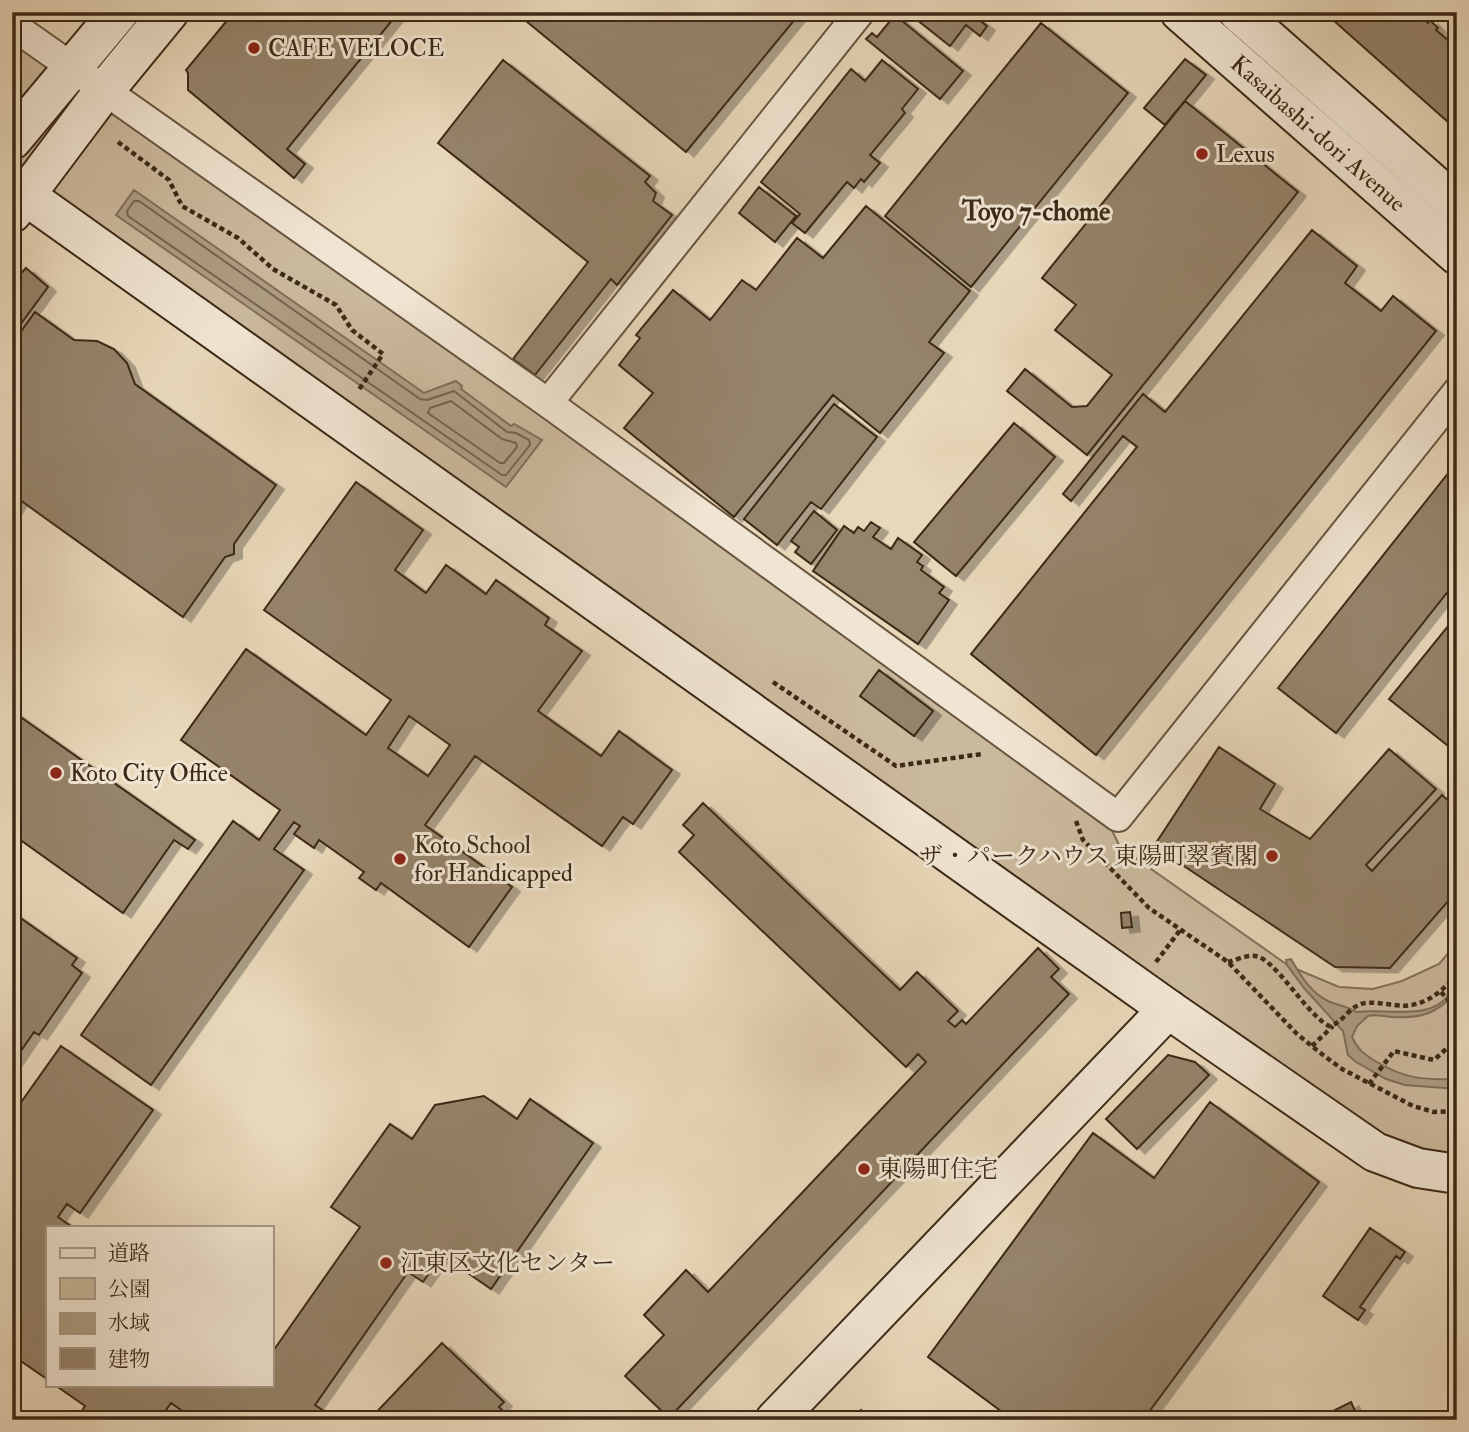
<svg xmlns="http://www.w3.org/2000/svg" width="1469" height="1432" font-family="'IM FELL Double Pica','Noto Serif JP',serif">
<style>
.green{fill:#cbb99d;stroke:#84715a;stroke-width:2}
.water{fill:#ae9c82;stroke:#806e57;stroke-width:2}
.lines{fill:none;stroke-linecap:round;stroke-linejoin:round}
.shore{stroke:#75624c;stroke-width:2}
.building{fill:#95836b;stroke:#3c2916;stroke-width:2;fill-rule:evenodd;filter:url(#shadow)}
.street-casing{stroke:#67543f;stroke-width:32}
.secondary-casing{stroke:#3c2916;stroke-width:42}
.path{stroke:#3c2916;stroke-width:4.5;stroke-dasharray:5 3.5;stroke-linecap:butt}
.street{stroke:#f0e5d2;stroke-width:28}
.secondary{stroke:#f0e5d2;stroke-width:38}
.poi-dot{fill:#8f2418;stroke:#f0e5d2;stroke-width:2.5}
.labels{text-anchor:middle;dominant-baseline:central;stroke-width:6;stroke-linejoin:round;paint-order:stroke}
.poi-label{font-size:24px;fill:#3c2916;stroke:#f0e5d2;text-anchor:start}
.street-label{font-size:24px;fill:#3c2916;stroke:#f0e5d2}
.neighbourhood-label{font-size:26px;font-weight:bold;fill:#3c2916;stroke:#f0e5d2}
</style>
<defs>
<filter id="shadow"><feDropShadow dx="8" dy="4.5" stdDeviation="0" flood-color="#0004"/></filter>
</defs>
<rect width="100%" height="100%" fill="#e8d7b9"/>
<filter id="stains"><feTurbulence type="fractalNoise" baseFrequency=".00286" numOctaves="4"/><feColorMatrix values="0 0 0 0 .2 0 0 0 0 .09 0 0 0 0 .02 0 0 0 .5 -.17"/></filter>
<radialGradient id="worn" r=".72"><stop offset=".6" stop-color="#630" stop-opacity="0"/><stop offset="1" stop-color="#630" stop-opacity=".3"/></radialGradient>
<!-- green -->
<path class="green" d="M12,39L542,412L1109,824L1120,847L1289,966L1339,987L1373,989L1402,981L1439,964L1457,943V1162L1380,1142L12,173Z"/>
<!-- water -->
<path class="water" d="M134,190L424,393L456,381L462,386L461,389L511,426L514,424L542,440L506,487L116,215Z
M1291,959C1301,976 1311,994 1330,1002C1340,1006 1347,1006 1356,1012C1380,1008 1424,1019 1443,1001C1448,996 1452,989 1457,983V992C1436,1014 1421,1019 1391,1017C1383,1016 1376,1014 1368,1016L1357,1026L1352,1037C1357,1049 1364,1054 1375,1061C1405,1079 1423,1080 1457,1079V1089L1405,1085L1386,1079L1356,1062L1348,1055L1343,1031L1304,988L1287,965L1286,960Z"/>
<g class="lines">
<!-- shore -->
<path class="shore" d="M134,201H139L420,399L427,400L454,391L507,432L516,433L529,440L530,445L506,475H502L128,216L127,211Z
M451,401L502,439L516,443L517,447L504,463H500L428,413L430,408Z"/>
</g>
<!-- building -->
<path class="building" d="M234,12H399L287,149L305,164L294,178L188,90V73L186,70Z
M515,12H801L686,152Z
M907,12H977L974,16L987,26L980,36L966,25L950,46Z
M1324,12H1416L1428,23L1430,20L1438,28L1436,30L1457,48V130Z
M895,15L963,71L940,99L866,39L872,33L877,37Z
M1041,23L1128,93L971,287L885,216Z
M1185,59L1206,75L1165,125L1144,108Z
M503,60L650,176L645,182L656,193L653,201L672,215L617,285L611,279L535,375L513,359L588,262L438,143Z
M882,60L918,89L902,109L905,113L870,155L880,163L864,182L861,179L854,188L847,182L805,233L792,223L800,214L761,182L851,69L865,81Z
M1185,101L1298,192L1087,455L1007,391L1025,369L1072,407L1087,406L1112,375L1055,330L1076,305L1042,278Z
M759,187L796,216L775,242L739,213Z
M866,206L970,291L929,342L944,353L880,433L833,395L734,517L624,428L653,393L619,365L640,338L636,335L673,290L710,320L742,280L756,290L797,238L823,258Z
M1312,230L1357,266L1345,283L1381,311L1393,296L1436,331L1096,755L971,654L1137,447L1123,436L1071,501L1063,494L1143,394L1165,412Z
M26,268L48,287L12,336V283Z
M35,312L74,340L97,341L114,349L127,363L135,384L276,485L234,544V554L225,557L183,617L20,500L12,512V344Z
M834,404L877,437L821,509L811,502L777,545L744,519Z
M1014,423L1055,457L956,576L914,542Z
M1457,462V580L1336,733L1278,688Z
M356,482L423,530L395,570L426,593L446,565L486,594L496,580L549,618L545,625L582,651L538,711L601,756L619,731L672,770L633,824L623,817L602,846L475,756L425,825L512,887L469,947L381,883L376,890L359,878L364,872L319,840L314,848L294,834L300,826L294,822L274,849L304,870L151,1085L81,1035L233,821L259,840L280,810L181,740L246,649L366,735L391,700L264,610ZM409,716L450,745L428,776L388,748Z
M814,511L837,530L811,564L795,552L799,547L791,541Z
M871,522L880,528L873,537L891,549L898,538L922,555L917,562L923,566L921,570L944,587L939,593L949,600L918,644L813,571L844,526L854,533L858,527L864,531Z
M1457,615V753L1389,699Z
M879,670L933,711L914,736L860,696Z
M12,711L195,840L188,849L174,840L123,913L12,834Z
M1219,747L1275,784L1260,809L1310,839L1389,749L1436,789L1366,865L1372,871L1442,795L1457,808V891L1390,968L1335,967L1154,846Z
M703,803L900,990L917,972L958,1011L948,1021L955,1027L962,1020L966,1024L1038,948L1059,969L1051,977L1069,994L669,1418L625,1376L664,1335L644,1315L686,1270L708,1292L926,1062L918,1054L906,1067L679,852L694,835L683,825Z
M12,912L77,958L72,965L82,973L39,1035L34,1032L12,1064Z
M1130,912L1132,927L1122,928L1121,913Z
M61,1046L153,1110L80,1213L67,1204L58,1217L72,1227H47V1379L12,1355V1115Z
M1168,1055L1195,1062L1209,1075L1137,1149L1106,1119Z
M484,1096L517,1119L530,1099L593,1143L491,1289L442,1255L423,1282L408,1272L315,1405L324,1411L318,1420H195L171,1403L159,1420H76L85,1406L55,1385H271V1354L360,1227L331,1207L390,1124L412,1139L435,1105Z
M1210,1102L1319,1182L1143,1420H1013L928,1357L1093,1133L1154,1178Z
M1370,1228L1405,1252L1400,1259L1396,1256L1360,1307L1365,1310L1358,1320L1323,1296Z
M442,1343L504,1402L499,1407L512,1420H369Z
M1351,1402L1359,1420H1325L1323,1416Z
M861,1410L871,1420H851Z"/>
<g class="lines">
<defs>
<path id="street" d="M12,25L548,403L1118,817L1457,392
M548,403L860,12"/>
<g id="secondary">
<path id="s1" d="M1180,12L1457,255"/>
<path d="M1238,12L1457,205"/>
<path d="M12,140L119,12"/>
<path d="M12,186L1168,1009L1375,1152L1418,1168L1457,1174"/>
<path d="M12,213L96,101L169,12"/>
<path d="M775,1420L1168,1009"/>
</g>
</defs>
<!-- street casing -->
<use href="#street" class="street-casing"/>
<!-- secondary casing -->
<use href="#secondary" class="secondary-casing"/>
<!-- path -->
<path class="path" d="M12,67L16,70
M118,142L169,180L182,206L238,238L273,269L336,305L352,330L383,354L358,391
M773,682L896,766L982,754
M1076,821L1083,840L1149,908L1228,962L1297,1034L1323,1055L1342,1069L1413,1106L1434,1112L1457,1111
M1156,962L1181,929
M1228,962C1236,960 1246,955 1255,956C1275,958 1305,1013 1329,1026C1342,1024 1348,1008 1361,1004C1371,1001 1383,1004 1394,1005C1422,1009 1439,994 1457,975
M1441,992L1454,1006L1449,1011L1457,1021
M1312,1046L1333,1026
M1369,1084L1394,1051L1434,1060L1457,1039"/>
<!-- street -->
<use href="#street" class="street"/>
<!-- secondary -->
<use href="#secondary" class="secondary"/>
</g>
<!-- markers -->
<g class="poi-dot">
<circle cx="254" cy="48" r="7"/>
<circle cx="1202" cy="154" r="7"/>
<circle cx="56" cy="773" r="7"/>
<circle cx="1272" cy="856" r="7"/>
<circle cx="400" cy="859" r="7"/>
<circle cx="864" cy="1169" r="7"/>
<circle cx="386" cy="1263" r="7"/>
</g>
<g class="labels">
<!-- poi labels -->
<g class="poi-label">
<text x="268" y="48">CAFE VELOCE</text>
<text x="1216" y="154">Lexus</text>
<text x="70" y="773">Koto City Office</text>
<text x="414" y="845">Koto School<tspan x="414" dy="28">for Handicapped</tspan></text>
<text x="1258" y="856" text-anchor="end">ザ・パークハウス 東陽町翠賓閣</text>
<text x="878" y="1169">東陽町住宅</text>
<text x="400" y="1263">江東区文化センター</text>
</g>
<!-- street labels -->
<g class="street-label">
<text stroke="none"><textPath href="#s1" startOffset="184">Kasaibashi-dori Avenue</textPath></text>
</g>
<!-- neighbourhood labels -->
<g class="neighbourhood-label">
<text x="1036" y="212">Toyo 7-chome</text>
</g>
</g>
<!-- margin -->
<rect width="1469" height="1432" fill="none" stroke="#e8d7b9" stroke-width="42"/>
<rect x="14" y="14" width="1441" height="1404" fill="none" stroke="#3c2916" stroke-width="3.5"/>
<rect x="21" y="21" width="1427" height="1390" fill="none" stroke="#3c2916" stroke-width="2"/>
<!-- legend -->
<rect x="46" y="1226" width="228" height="161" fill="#f0e5d2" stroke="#a89a87" stroke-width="2"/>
<rect x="60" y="1248" width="35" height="10" fill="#f0e5d2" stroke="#a89a87" stroke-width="2"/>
<text x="108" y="1260" font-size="21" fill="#3c2916">道路</text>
<rect x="60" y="1278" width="35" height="21" fill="#cbb99d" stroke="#a89a87" stroke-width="2"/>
<text x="108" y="1296" font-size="21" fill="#3c2916">公園</text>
<rect x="60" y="1313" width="35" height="21" fill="#ae9c82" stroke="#a89a87" stroke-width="2"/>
<text x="108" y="1330" font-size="21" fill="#3c2916">水域</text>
<rect x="60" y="1348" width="35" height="21" fill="#95836b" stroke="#a89a87" stroke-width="2"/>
<text x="108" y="1366" font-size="21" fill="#3c2916">建物</text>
<rect width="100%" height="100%" filter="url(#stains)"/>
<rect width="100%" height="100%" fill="url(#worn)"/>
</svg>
